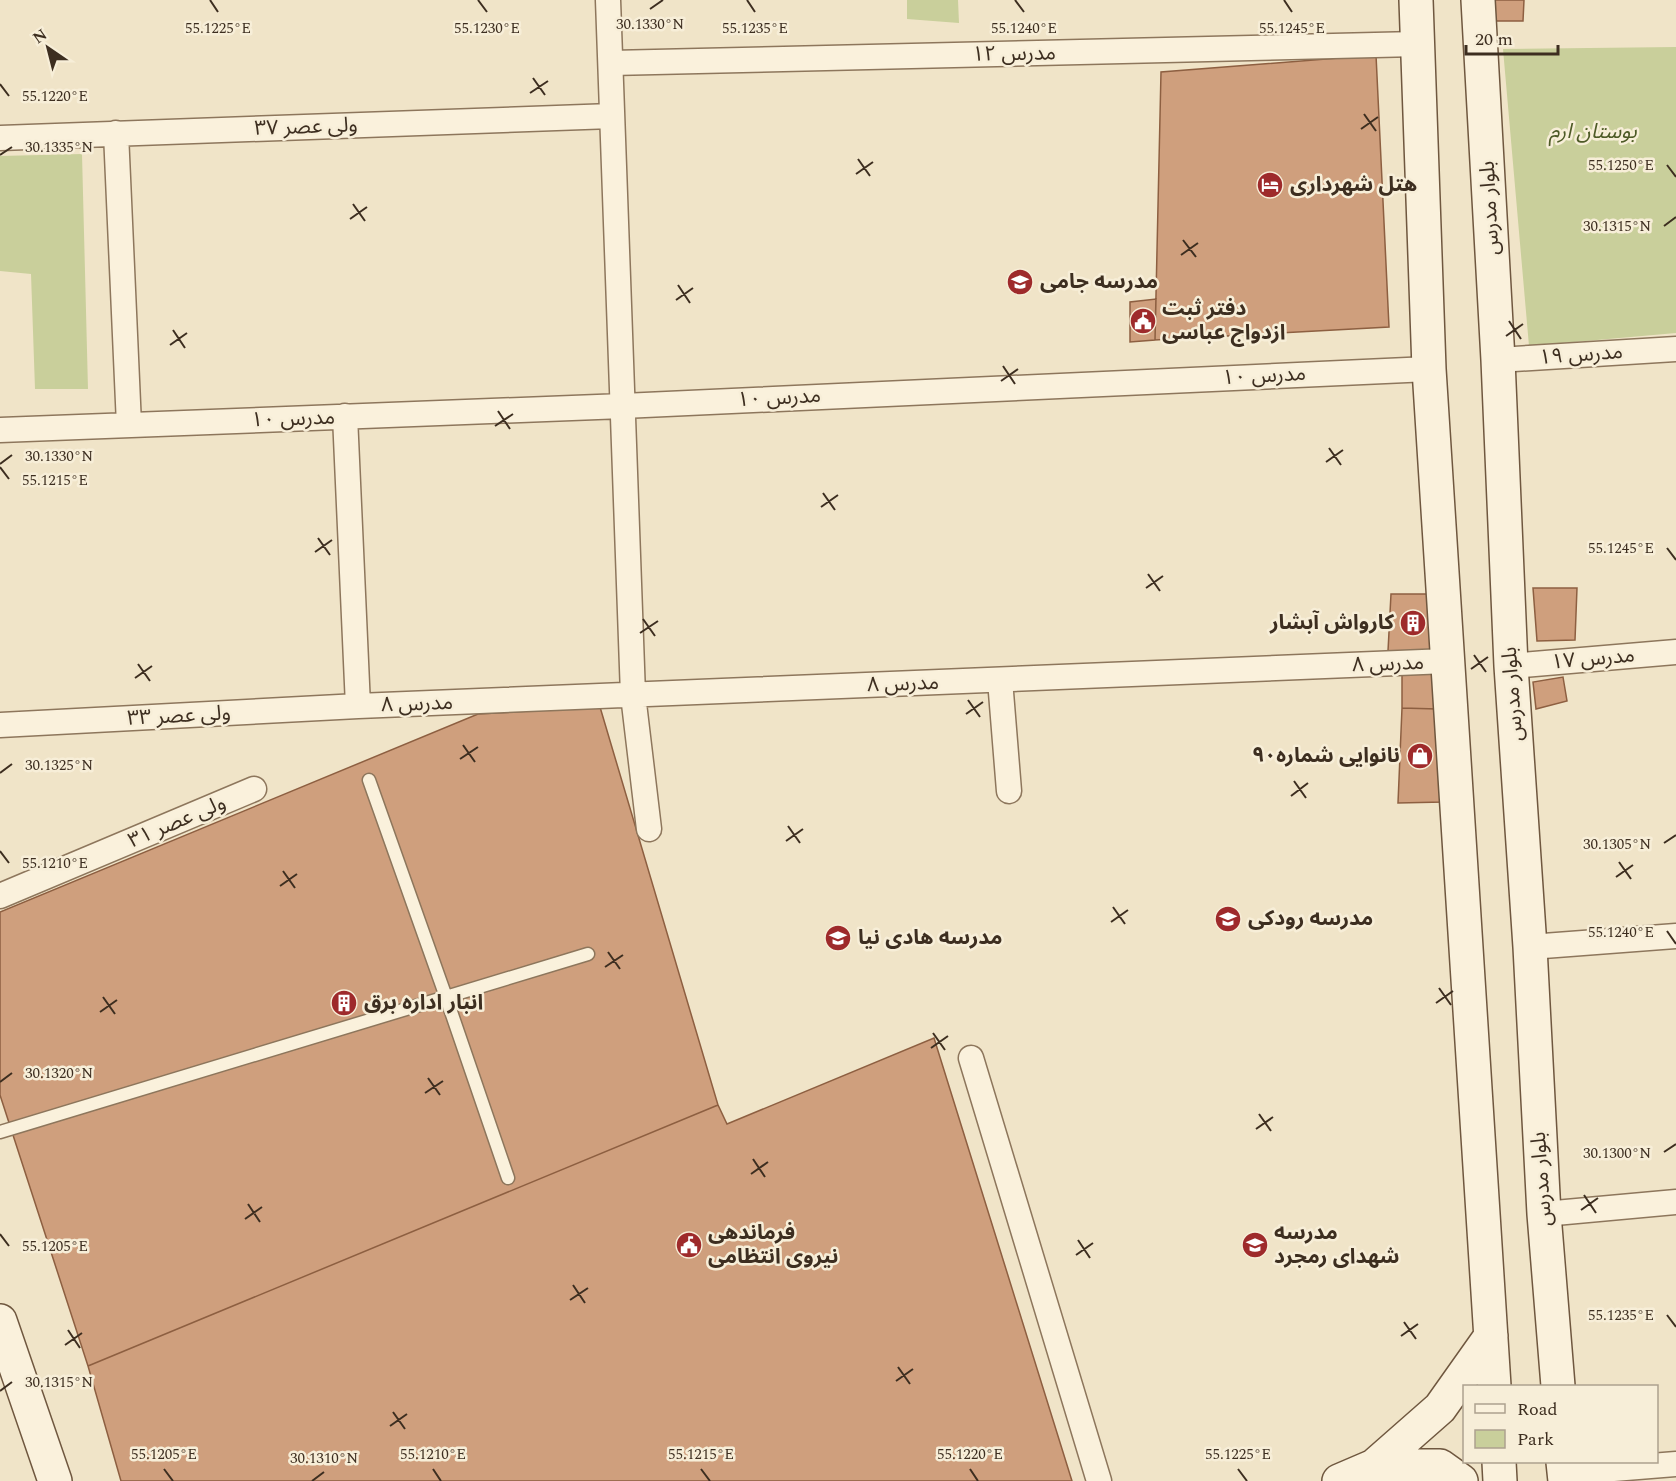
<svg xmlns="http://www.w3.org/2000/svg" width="1676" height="1481" font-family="Spectral,'Noto Sans Arabic',serif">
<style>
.green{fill:#c9cf9b}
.building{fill:#cf9f7d;stroke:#8d5f41;stroke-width:1.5}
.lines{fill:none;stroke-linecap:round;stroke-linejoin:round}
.lane-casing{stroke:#8d765c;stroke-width:15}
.street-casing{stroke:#8d765c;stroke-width:27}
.secondary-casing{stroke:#6f573f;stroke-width:36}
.lane{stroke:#faf1dc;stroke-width:12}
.street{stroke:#faf1dc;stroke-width:24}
.secondary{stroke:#faf1dc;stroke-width:33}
.ticks{fill:none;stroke:#3d2e20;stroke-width:2}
.labels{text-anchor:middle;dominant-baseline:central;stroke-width:5;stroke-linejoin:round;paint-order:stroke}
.street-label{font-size:21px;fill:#3d2e20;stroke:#f7eed8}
.park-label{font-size:21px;font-style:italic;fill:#4d5a26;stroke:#f7eed8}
.poi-label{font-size:21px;font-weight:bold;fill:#3d2e20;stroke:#f7eed8;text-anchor:start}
.ticks-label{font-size:15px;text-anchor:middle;fill:#3d2e20;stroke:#f7eed8;stroke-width:5;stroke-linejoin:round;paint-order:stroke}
</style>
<rect width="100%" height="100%" fill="#f0e4c8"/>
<!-- green -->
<path class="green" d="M907,0H958L959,23L907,19Z
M1676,47V333L1529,346L1503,49Z
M82,154L88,389H35L31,274L0,271V156Z"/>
<!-- building -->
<path class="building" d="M1489,0H1524L1523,21H1488Z
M1376,55L1389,327L1155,340L1161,72Z
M1156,299L1155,340L1130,342V302Z
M1533,588H1577L1575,640L1537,641Z
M1391,594H1435L1438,651H1388Z
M1402,671L1435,673L1437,709L1402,708Z
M1563,677L1567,701L1536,709L1533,682Z
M600,707L718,1105L88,1366L0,1095V912L478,714Z
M1402,708L1437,709L1443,802L1398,803Z
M934,1038L1072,1481H121L88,1366L718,1105L727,1124Z"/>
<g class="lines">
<defs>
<path id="lane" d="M369,780L446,997L508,1178
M0,1132L588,954"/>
<path id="street" d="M608,0L633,695L649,829
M611,63L1417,44
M116,133L129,425
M0,138L612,116
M1498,360L1676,349
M345,416L358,706
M0,430L623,406L1429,369
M1511,666L1676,652
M1000,680L1009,791
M0,725L358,706L1447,661
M0,896L254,789
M1530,947L1676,936
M971,1058L1099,1481
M1544,1214L1676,1202
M1564,1473L1676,1464"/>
<path id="secondary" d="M1416,0L1429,369L1494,1386
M1478,0L1498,360L1511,666L1530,947L1544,1214L1558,1386
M0,1321L55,1481
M1499,1462L1500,1481
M1563,1462L1565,1481
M1339,1481L1374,1466
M1461,1481L1440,1466H1374L1440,1408L1491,1336"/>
</defs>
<!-- lane casing -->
<use href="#lane" class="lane-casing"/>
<!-- street casing -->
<use href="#street" class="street-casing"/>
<!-- secondary casing -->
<use href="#secondary" class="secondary-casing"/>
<!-- lane -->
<use href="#lane" class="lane"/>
<!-- street -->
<use href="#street" class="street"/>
<!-- secondary -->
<use href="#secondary" class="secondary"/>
</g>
<!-- ticks -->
<path class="ticks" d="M210,0L218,12M478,0L487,12M747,0L755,12M1015,0L1024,12M1284,0L1292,12M650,9L663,0M533,78L545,95M0,84L9,96M530,93L548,81M1364,114L1376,131M1361,129L1378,117M0,155L12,147M858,159L870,176M1667,165L1676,177M856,174L873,162M353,204L365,221M350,219L367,207M1664,226L1676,217M1183,240L1196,257M1181,255L1198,243M678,285L690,303M676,300L693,288M1509,321L1521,339M173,330L185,348M1506,336L1523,324M170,345L187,333M1003,366L1015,384M1001,381L1018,369M498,411L510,429M495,426L513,414M1329,448L1341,465M1326,462L1343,450M0,464L12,455M0,467L9,479M823,493L835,510M821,507L838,495M318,538L330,555M1667,548L1676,560M315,552L332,540M1148,574L1160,591M1146,588L1163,576M643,619L655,636M640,633L658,621M1474,655L1486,672M138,664L150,681M1471,669L1488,657M135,678L152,666M968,700L980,717M966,714L983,702M463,745L475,762M460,759L478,747M0,773L12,764M1294,781L1306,798M1291,796L1308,783M788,826L800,843M786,841L803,829M1664,843L1676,835M0,851L9,863M1619,862L1631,879M283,871L295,888M1616,877L1633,865M280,886L297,874M1113,907L1125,924M1111,922L1128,910M1667,931L1676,944M608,952L620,969M605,967L623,955M1439,988L1451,1005M103,997L115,1014M1436,1003L1453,991M100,1012L117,1000M933,1033L945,1050M931,1048L948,1036M428,1078L440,1095M0,1082L12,1073M425,1093L443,1081M1259,1114L1271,1131M1256,1129L1273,1117M1664,1152L1676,1144M753,1159L765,1177M751,1174L768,1162M1584,1195L1596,1213M248,1204L260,1222M1581,1210L1598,1198M245,1219L262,1207M0,1234L9,1246M1078,1240L1090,1258M1076,1255L1093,1243M573,1285L585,1303M570,1300L588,1288M1667,1315L1676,1327M1404,1322L1416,1339M68,1330L80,1348M1401,1336L1418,1324M65,1345L82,1333M898,1367L910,1384M896,1381L913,1369M0,1391L12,1382M393,1412L405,1429M390,1426L407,1414M164,1469L173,1481M433,1469L441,1481M701,1469L710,1481M970,1469L978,1481M1238,1469L1247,1481M312,1481L324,1472"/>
<!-- icons -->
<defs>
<symbol id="hotel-disc" viewBox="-11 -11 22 22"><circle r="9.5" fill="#9e2a2b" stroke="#f7eed8"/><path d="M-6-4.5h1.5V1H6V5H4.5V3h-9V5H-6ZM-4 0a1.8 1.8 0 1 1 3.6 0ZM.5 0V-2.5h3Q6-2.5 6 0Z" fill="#fff"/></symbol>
<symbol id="school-disc" viewBox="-11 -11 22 22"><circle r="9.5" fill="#9e2a2b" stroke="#f7eed8"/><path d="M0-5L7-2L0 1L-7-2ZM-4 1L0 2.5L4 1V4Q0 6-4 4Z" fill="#fff"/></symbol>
<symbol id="civic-disc" viewBox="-11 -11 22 22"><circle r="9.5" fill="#9e2a2b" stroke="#f7eed8"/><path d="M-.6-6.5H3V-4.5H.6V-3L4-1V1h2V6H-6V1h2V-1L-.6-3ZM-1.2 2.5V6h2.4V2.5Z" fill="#fff"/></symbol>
<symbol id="building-disc" viewBox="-11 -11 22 22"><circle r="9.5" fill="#9e2a2b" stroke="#f7eed8"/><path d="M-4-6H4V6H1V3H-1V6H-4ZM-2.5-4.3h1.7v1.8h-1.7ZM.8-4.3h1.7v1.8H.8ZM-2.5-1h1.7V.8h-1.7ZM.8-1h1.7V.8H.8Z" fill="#fff"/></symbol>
<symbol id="shop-disc" viewBox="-11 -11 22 22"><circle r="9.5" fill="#9e2a2b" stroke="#f7eed8"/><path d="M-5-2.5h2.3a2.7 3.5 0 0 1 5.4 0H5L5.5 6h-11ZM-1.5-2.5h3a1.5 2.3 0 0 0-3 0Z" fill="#fff"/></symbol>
</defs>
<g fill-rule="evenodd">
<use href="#hotel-disc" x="1255" y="170" width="30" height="30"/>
<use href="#school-disc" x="1005" y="267" width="30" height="30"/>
<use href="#civic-disc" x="1128" y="306" width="30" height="30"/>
<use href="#building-disc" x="1398" y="608" width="30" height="30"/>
<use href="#shop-disc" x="1405" y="741" width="30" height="30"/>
<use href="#school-disc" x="1213" y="904" width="30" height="30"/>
<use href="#school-disc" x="823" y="923" width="30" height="30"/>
<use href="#building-disc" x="329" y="988" width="30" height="30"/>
<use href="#civic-disc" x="674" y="1230" width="30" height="30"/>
<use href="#school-disc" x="1240" y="1230" width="30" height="30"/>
</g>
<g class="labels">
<!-- street labels -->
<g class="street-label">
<text transform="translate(1014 54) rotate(-1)">مدرس ۱۲</text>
<text transform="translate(306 127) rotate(-2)">ولی عصر ۳۷</text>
<text transform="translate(1490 208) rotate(-93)">بلوار مدرس</text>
<text transform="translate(1581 355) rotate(-4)">مدرس ۱۹</text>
<text transform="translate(1264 376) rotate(-3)">مدرس ۱۰</text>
<text transform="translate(779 398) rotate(-3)">مدرس ۱۰</text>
<text transform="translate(293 419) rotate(-2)">مدرس ۱۰</text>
<text transform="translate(1593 659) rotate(-5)">مدرس ۱۷</text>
<text transform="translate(1388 664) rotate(-2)">مدرس ۸</text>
<text transform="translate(903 684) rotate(-2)">مدرس ۸</text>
<text transform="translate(1513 694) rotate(-94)">بلوار مدرس</text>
<text transform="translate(417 704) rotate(-2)">مدرس ۸</text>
<text transform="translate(179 716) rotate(-3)">ولی عصر ۳۳</text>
<text transform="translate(177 822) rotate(-23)">ولی عصر ۳۱</text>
<text transform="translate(1542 1179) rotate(-94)">بلوار مدرس</text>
</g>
<!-- park labels -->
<g class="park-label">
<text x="1593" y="132">بوستان ارم</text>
</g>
<!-- poi labels -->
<g class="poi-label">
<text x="1290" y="185">هتل شهرداری</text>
<text x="1040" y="282">مدرسه جامی</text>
<text x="1162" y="309">دفتر ثبت<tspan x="1162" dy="24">ازدواج عباسی</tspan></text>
<text x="1394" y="623" text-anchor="end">کارواش آبشار</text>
<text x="1400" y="756" text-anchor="end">نانوایی شماره۹۰</text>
<text x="1248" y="919">مدرسه رودکی</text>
<text x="858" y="938">مدرسه هادی نیا</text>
<text x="364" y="1003">انبار اداره برق</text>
<text x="708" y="1233">فرماندهی<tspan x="708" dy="24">نیروی انتظامی</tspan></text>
<text x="1274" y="1233">مدرسه<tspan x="1274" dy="24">شهدای رمجرد</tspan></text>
</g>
</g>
<g class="ticks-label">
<text x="650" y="29">30.1330°N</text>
<text x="218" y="33">55.1225°E</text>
<text x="487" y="33">55.1230°E</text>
<text x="1024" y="33">55.1240°E</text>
<text x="755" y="33">55.1235°E</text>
<text x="1292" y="33">55.1245°E</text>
<text x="55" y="101">55.1220°E</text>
<text x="59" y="152">30.1335°N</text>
<text x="1621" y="170">55.1250°E</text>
<text x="1617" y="231">30.1315°N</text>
<text x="59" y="461">30.1330°N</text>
<text x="55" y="485">55.1215°E</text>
<text x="1621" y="553">55.1245°E</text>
<text x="59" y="770">30.1325°N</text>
<text x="1617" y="849">30.1305°N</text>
<text x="55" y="868">55.1210°E</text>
<text x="1621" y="937">55.1240°E</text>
<text x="59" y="1078">30.1320°N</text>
<text x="1617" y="1158">30.1300°N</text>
<text x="55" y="1251">55.1205°E</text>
<text x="1621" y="1320">55.1235°E</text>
<text x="59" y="1387">30.1315°N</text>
<text x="164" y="1459">55.1205°E</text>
<text x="433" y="1459">55.1210°E</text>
<text x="701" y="1459">55.1215°E</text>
<text x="970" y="1459">55.1220°E</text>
<text x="1238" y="1459">55.1225°E</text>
<text x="324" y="1463">30.1310°N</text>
</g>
<!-- legend -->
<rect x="1463" y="1385" width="195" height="78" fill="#f7eed8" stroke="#ada18e" stroke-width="1.5"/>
<rect x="1475" y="1404" width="30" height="9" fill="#faf1dc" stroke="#ada18e" stroke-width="1.5"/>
<text x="1517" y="1415" font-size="18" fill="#3d2e20">Road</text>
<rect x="1475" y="1430" width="30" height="18" fill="#c9cf9b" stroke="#ada18e" stroke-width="1.5"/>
<text x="1517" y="1445" font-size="18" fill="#3d2e20">Park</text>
<!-- north arrow -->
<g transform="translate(48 48) rotate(325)" stroke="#f7eed8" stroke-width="4.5" paint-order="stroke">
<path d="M0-4.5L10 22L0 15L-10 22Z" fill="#3d2e20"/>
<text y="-9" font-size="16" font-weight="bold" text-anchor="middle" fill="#3d2e20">N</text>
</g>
<!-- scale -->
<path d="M1466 45v9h92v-9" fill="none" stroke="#3d2e20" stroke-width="3"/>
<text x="1475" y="45" font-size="18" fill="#3d2e20" stroke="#f7eed8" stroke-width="4.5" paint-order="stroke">20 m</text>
</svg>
